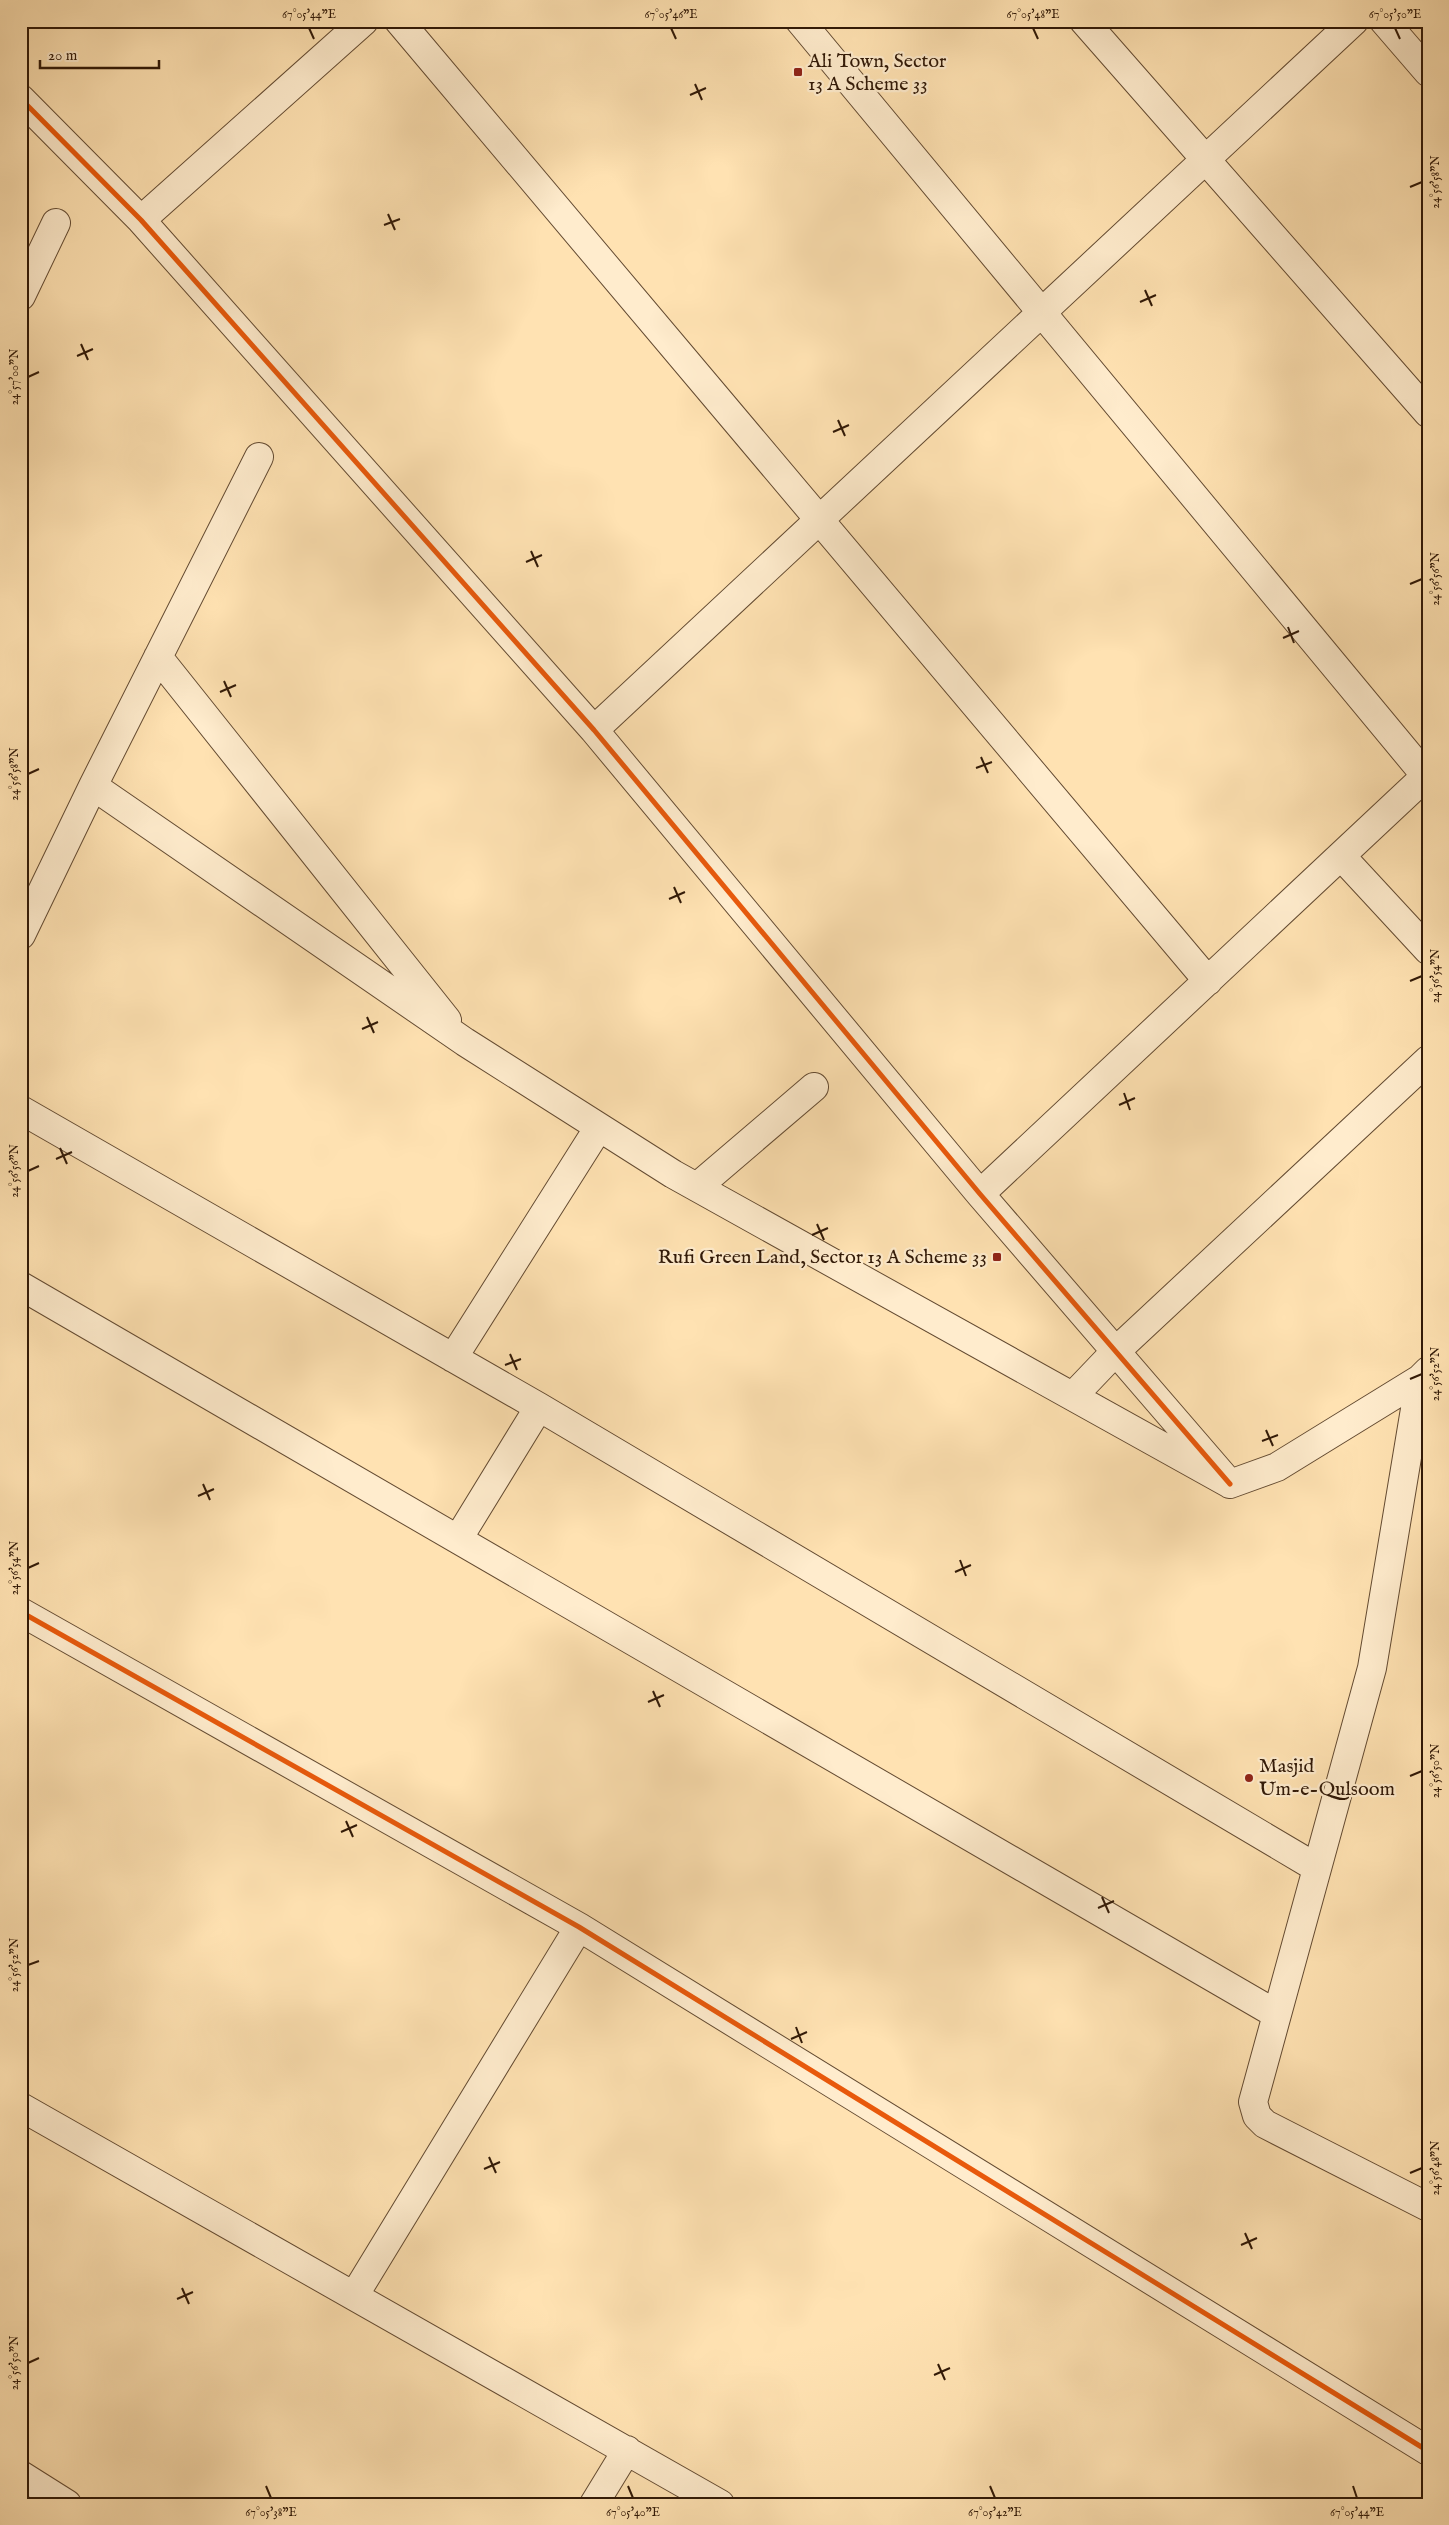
<svg xmlns="http://www.w3.org/2000/svg" width="1449" height="2525" font-family="'IM FELL English',serif">
<style>
.lines{fill:none;stroke-linecap:round;stroke-linejoin:round}
.minor-casing{stroke:#644b32;stroke-width:30}
.minor{stroke:#ffeccd;stroke-width:28}
.cycleway-casing{stroke:#ffeccd;stroke-width:8}
.cycleway{stroke:#e8590c;stroke-width:5}
.ticks{fill:none;stroke:#311907;stroke-width:2}
.poi-dot{fill:#8f2418;stroke:#ffeccd;stroke-width:2}
.labels{text-anchor:middle;dominant-baseline:central;stroke-width:4.5;stroke-linejoin:round;paint-order:stroke}
.poi-label{font-size:20px;fill:#311907;stroke:#ffeccd;text-anchor:start}
.neatline{fill:none;stroke:#311907;stroke-width:2}
.ticks-label{font-size:12px;text-anchor:middle;fill:#311907}
</style>
<rect width="100%" height="100%" fill="#ffe2b2"/>
<filter id="stains"><feTurbulence type="fractalNoise" baseFrequency=".004" numOctaves="4"/><feColorMatrix values="0 0 0 0 .2 0 0 0 0 .09 0 0 0 0 .02 0 0 0 .5 -.17"/></filter>
<radialGradient id="worn" r=".72"><stop offset=".6" stop-color="#630" stop-opacity="0"/><stop offset="1" stop-color="#630" stop-opacity=".3"/></radialGradient>
<g class="lines">
<defs>
<path id="minor" d="M399,21L1208,981
M800,21L1426,776
M1084,21L1428,413
M1384,21L1428,72
M21,99L141,220L594,730L980,1194L1230,1484
M141,220L364,21
M21,296L56,223
M158,657L447,1020
M594,730L1354,21
M93,786L465,1042L673,1174L1230,1484L1277,1467L1420,1379L1428,1371
M1341,856L1428,950
M21,935L93,786L259,457
M21,1110L539,1407L1317,1868
M697,1187L814,1087
M980,1194L1428,774
M21,1286L1276,2014
M453,1358L599,1127
M1420,1379L1372,1668L1253,2102L1257,2116L1265,2124L1428,2207
M1073,1396L1116,1351L1428,1060
M458,1539L539,1407
M21,1612L579,1927L1428,2451
M21,2107L720,2504
M354,2296L579,1927
M21,2475L67,2504
M594,2504L627,2450"/>
</defs>
<!-- minor casing -->
<use href="#minor" class="minor-casing"/>
<!-- minor -->
<use href="#minor" class="minor"/>
<defs>
<path id="cycleway" d="M21,99L141,220L594,730L980,1194L1230,1484
M21,1612L579,1927L1428,2451"/>
</defs>
<!-- cycleway casing -->
<use href="#cycleway" class="cycleway-casing"/>
<!-- cycleway -->
<use href="#cycleway" class="cycleway"/>
</g>
<!-- ticks -->
<path class="ticks" d="M309,28L314,39M671,28L676,39M1033,28L1038,39M1395,28L1400,39M695,84L702,100M690,95L706,88M1410,187L1422,182M388,214L395,230M384,225L400,219M1145,290L1152,306M1140,302L1156,295M81,344L88,360M77,356L93,349M28,377L39,372M838,420L845,436M833,432L849,425M531,551L538,567M526,562L542,555M1410,584L1422,579M1288,627L1294,643M1283,638L1299,631M224,681L231,697M220,692L236,685M981,757L988,773M976,768L992,762M28,774L39,769M674,887L681,903M669,899L685,892M1410,981L1422,976M367,1017L374,1033M362,1029L378,1022M1124,1093L1130,1110M1119,1105L1135,1098M60,1148L67,1164M56,1159L72,1152M28,1171L39,1166M817,1224L824,1240M812,1235L828,1228M510,1354L517,1370M505,1365L521,1359M1410,1379L1422,1374M1266,1430L1273,1446M1262,1441L1278,1435M203,1484L210,1500M198,1496L214,1489M960,1560L966,1576M28,1568L39,1563M955,1572L971,1565M653,1691L660,1707M648,1702L664,1695M1410,1776L1422,1771M346,1821L353,1837M341,1832L357,1825M1102,1897L1109,1913M1098,1908L1114,1901M28,1965L39,1961M796,2027L802,2043M791,2039L807,2032M489,2157L496,2173M484,2169L500,2162M1410,2173L1422,2168M1245,2233L1252,2249M1241,2245L1257,2238M182,2288L189,2304M177,2299L193,2292M28,2363L39,2358M938,2364L945,2380M934,2375L950,2368M266,2486L271,2498M628,2486L633,2498M990,2486L995,2498M1353,2486L1357,2498"/>
<!-- markers -->
<g class="poi-dot">
<rect x="793" y="67" width="10" height="10" rx="2.5"/>
<rect x="992" y="1252" width="10" height="10" rx="2.5"/>
<circle cx="1249" cy="1778" r="5"/>
</g>
<g class="labels">
<!-- poi labels -->
<g class="poi-label">
<text x="808" y="61">Ali Town, Sector<tspan x="808" dy="23">13 A Scheme 33</tspan></text>
<text x="987" y="1257" text-anchor="end">Rufi Green Land, Sector 13 A Scheme 33</text>
<text x="1259" y="1766">Masjid<tspan x="1259" dy="23">Um-e-Qulsoom</tspan></text>
</g>
</g>
<!-- margin -->
<rect width="1449" height="2525" fill="none" stroke="#ffe2b2" stroke-width="55"/>
<!-- scale -->
<path d="M40 60v8h119v-8" fill="none" stroke="#311907" stroke-width="2.5"/>
<text x="48" y="60" font-size="15" fill="#311907" stroke="#ffeccd" stroke-width="4" paint-order="stroke">20 m</text>
<rect x="28" y="28" width="1394" height="2470" class="neatline"/>
<g class="ticks-label">
<text x="309" y="18">67°05'44"E</text>
<text x="671" y="18">67°05'46"E</text>
<text x="1033" y="18">67°05'48"E</text>
<text x="1395" y="18">67°05'50"E</text>
<text transform="translate(1435 182) rotate(-90)" y="4">24°56'58"N</text>
<text transform="translate(14 377) rotate(-90)" y="4">24°57'00"N</text>
<text transform="translate(1435 579) rotate(-90)" y="4">24°56'56"N</text>
<text transform="translate(14 774) rotate(-90)" y="4">24°56'58"N</text>
<text transform="translate(1435 976) rotate(-90)" y="4">24°56'54"N</text>
<text transform="translate(14 1171) rotate(-90)" y="4">24°56'56"N</text>
<text transform="translate(1435 1374) rotate(-90)" y="4">24°56'52"N</text>
<text transform="translate(14 1568) rotate(-90)" y="4">24°56'54"N</text>
<text transform="translate(1435 1771) rotate(-90)" y="4">24°56'50"N</text>
<text transform="translate(14 1965) rotate(-90)" y="4">24°56'52"N</text>
<text transform="translate(1435 2168) rotate(-90)" y="4">24°56'48"N</text>
<text transform="translate(14 2363) rotate(-90)" y="4">24°56'50"N</text>
<text x="271" y="2516">67°05'38"E</text>
<text x="633" y="2516">67°05'40"E</text>
<text x="995" y="2516">67°05'42"E</text>
<text x="1357" y="2516">67°05'44"E</text>
</g>
<rect width="100%" height="100%" filter="url(#stains)"/>
<rect width="100%" height="100%" fill="url(#worn)"/>
</svg>
